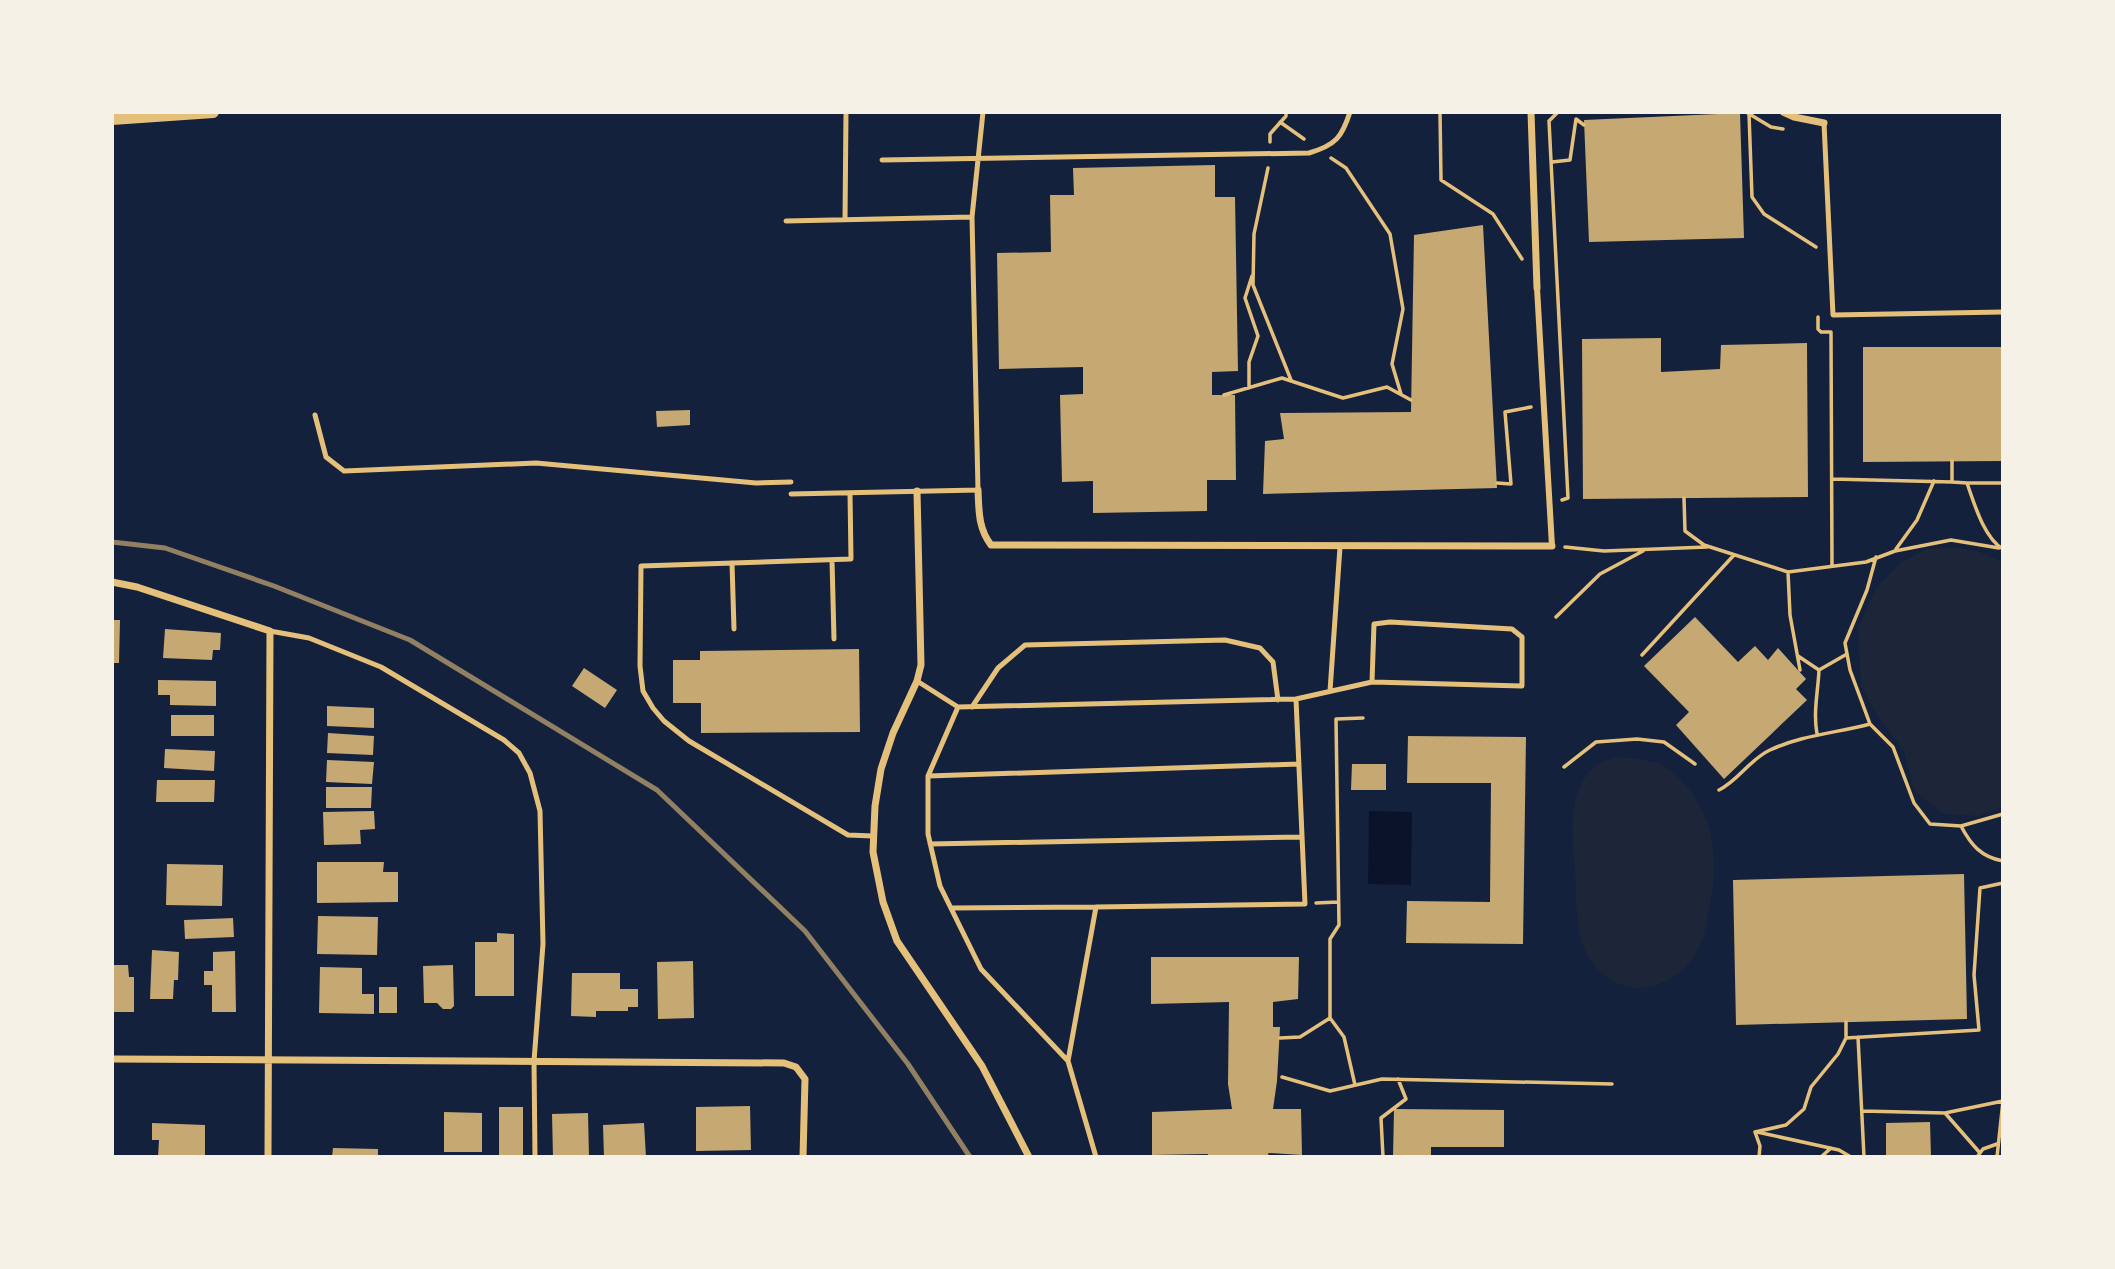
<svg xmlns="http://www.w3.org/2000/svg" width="2115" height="1269" font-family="Bitter,serif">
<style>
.green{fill:#1d2539}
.water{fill:#0b132b}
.building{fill:#c6a872}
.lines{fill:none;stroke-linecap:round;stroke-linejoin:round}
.path{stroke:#e5c07b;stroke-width:3.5}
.service{stroke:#e5c07b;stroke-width:5}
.pedestrian{stroke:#e5c07b;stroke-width:6}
.minor{stroke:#e5c07b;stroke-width:7}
.tertiary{stroke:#e5c07b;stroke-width:12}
.rail{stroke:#918062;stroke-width:5}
</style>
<rect width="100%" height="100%" fill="#14213d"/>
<!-- green -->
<path class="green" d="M1953,547L1977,551L2003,562V807L1978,816L1944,814L1914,791L1904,751L1876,714L1861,685L1858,627L1877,587L1901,563L1926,549Z
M1618,757C1632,759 1653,759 1665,767C1684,778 1702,804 1708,825C1713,839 1714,859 1714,873C1714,888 1709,905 1707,920C1703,949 1690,969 1664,982C1624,1001 1586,971 1579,931C1576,912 1576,891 1575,872C1573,844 1568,809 1582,783C1591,765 1600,762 1618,757Z"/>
<!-- water -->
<path class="water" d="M1369,811L1412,812L1411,885L1368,884Z"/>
<!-- building -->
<path class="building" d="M1740,113L1744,238L1589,242L1584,120Z
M1215,165V197H1235L1238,371L1212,372V395H1235L1236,480H1207V511L1093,513V481L1062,482L1060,395L1083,394V367L999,369L997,253L1051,252L1050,195H1074L1073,168Z
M1483,225L1497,488L1263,494L1265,441L1284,439L1280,413L1411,412L1414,235Z
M1661,338V372L1720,369L1721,345L1807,343L1808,497L1583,499L1582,339Z
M1863,347H2003V461L1863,462Z
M690,410V425L657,427L656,411Z
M1695,617L1738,662L1755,646L1768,660L1778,648L1806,679L1796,689L1807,700L1724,779L1676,725L1689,712L1644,666Z
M112,620H120L119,663H112Z
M165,629L221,633L220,650H213L212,660L163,658Z
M859,649L860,732L701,733V703H673V660H700V651Z
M584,668L617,690L605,708L572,686Z
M158,680L216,681V706L170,705V695H158Z
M327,706L374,708V728L327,726Z
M171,715H214V736H171Z
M328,733L374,736L373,755L327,753Z
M1408,736L1526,737L1523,944L1406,943L1407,901L1490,902L1491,783H1407Z
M165,749L215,751L214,771L164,768Z
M327,760L374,762L372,784L326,782Z
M1352,764H1386V790H1351Z
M157,780H215L214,802H156Z
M326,787H372L371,808H326Z
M374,811L375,829L360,830L361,844L324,845L323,812Z
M317,862H384L383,872H398V902L317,903Z
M167,864L223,865L222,906L166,905Z
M1964,874L1967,1019L1736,1025L1733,880Z
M318,916L378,917L377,955L317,954Z
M233,918L234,937L185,939L184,920Z
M497,933L514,934V996H475V942H497Z
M152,950L179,952L178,980H174L173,999H150Z
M235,951L236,1012H212V985H204V971H213V952Z
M1151,957H1299L1298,999L1273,1002V1027H1280L1277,1081L1273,1109H1301L1302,1155L1268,1153L1269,1157H1207L1208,1154L1152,1155V1112L1232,1109L1228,1084L1229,1002L1151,1004Z
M693,961L694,1018L658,1019L657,962Z
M112,965H128L129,977H134V1012H112Z
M453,965L454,1006L451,1009H443L437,1003H424L423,966Z
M320,967L362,968V994H374V1014L319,1013Z
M572,973H620V989H638V1007H628V1011H596V1017L571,1016Z
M379,987H397V1013H379Z
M750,1106L751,1150L696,1151V1107Z
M499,1107H523V1157H499Z
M1394,1109L1504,1110V1147H1431V1157H1393Z
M444,1112L482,1113V1152H444Z
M588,1113L589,1157H553L552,1114Z
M1930,1122L1931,1157H1886V1123Z
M152,1123L205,1125V1157H158L159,1140H152Z
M644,1123L646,1157H604L603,1125Z
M333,1148L378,1149V1157H332Z"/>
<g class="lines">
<!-- path -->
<path class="path" d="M1440,112L1441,180L1493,214L1522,259
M1558,112L1549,121L1568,498L1562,500
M1746,112L1771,127L1783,129
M1749,114L1752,197L1764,214L1816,247
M1280,122L1304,139
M1270,142V134L1286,116V112
M1331,158L1346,168L1390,234L1403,309L1392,364L1401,394
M1552,162L1570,160L1576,119L1584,125
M1268,168L1254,234L1253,285L1291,380
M1818,317V329L1821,332H1831L1832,566
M1249,388V362L1258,336L1245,298L1252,276
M1224,395L1282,378L1343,398L1387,387L1411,400
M1952,461V482L1967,483C1974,503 1984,538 2003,549
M1832,479L1952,482
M1497,483L1511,484L1505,412L1531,407
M1967,483H2003
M1684,498L1685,531L1704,545L1788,572L1866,562L1895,551L1951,540L1999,548
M1565,547L1604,551L1707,547
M1896,549L1917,520L1934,481
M1876,557L1867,590L1845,643L1850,670L1870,724L1893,747L1914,803L1930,824L1961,826L2003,814
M1788,572L1790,615L1800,670
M1556,617L1600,574L1643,551
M1642,655L1734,555
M1798,656L1819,670
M1817,734C1813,712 1818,692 1819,670L1847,654
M1564,767L1596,742L1637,739L1664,742L1695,764
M1719,790C1738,781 1750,759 1770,750C1802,735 1836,733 1870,724
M1961,826C1971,845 1981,857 2003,861
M1316,903L1338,902
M1330,1018V939L1339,925L1336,719L1363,718
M1858,1037L1864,1157
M1280,1038L1300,1037L1330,1018L1344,1037L1355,1085
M1846,1038V1022
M1282,1077L1330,1091L1382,1079L1612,1084
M1862,1111L1945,1113L2003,1101
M1945,1113L1980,1153
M1757,1132L1839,1150L1851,1157
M1383,1157L1381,1118L1406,1099L1398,1079
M1759,1157L1760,1146L1755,1132L1786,1125L1804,1109L1811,1087L1838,1054L1846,1038L1979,1030L1974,975L1980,888L2003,883
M1821,1157L1831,1148
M1977,1157L1983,1149L1997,1144
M1997,1157L2003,1101"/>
<!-- service -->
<path class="service" d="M1824,123L1833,315L2003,312
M882,160L1309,153C1336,145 1342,137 1350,112
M845,220L846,112
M786,221L972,217
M315,415L326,457L344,471L536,463L756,483L791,482
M850,493L851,559L641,566L640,666L643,691L653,708L664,721L689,741L848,835L873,836
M791,494L978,490L972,217L983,112
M832,560L834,639
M732,563L734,629
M270,631L309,638L381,667L504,740L519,753L530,773L540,811L543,944L534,1061L535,1157
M917,681L958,707
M1330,691L1340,547
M1296,699L1372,682L1522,686V637L1512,629L1390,622L1374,624L1372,682
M972,707L998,668L1025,645L1225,640L1260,648L1273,662L1278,700
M928,776L1299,764
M930,844L1302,837
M951,908L1096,907
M1068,1061L981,969L940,886L928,834V776L958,707L1296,699L1305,904L1096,907L1068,1061L1096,1157"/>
<!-- pedestrian -->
<path class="pedestrian" d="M1537,288L1552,546"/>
<!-- minor -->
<path class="minor" d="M1531,112L1537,288
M1783,112L1794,117L1824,123
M978,490C979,510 978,528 991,545L1552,546
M917,491L921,665L917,681L893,733L881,769L875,806L873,852L883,902L897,941L982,1066L1029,1157
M112,582L137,587L270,631L268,1157
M112,1059L784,1063L796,1067L805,1079L803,1157"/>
<!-- tertiary -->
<path class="tertiary" d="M112,119L213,112"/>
<!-- rail -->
<path class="rail" d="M112,542L165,548L274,586L410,640L657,790L805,931L908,1064L970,1157"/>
</g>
<!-- border -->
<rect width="2115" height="1269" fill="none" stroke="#f6f1e7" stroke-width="228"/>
</svg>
